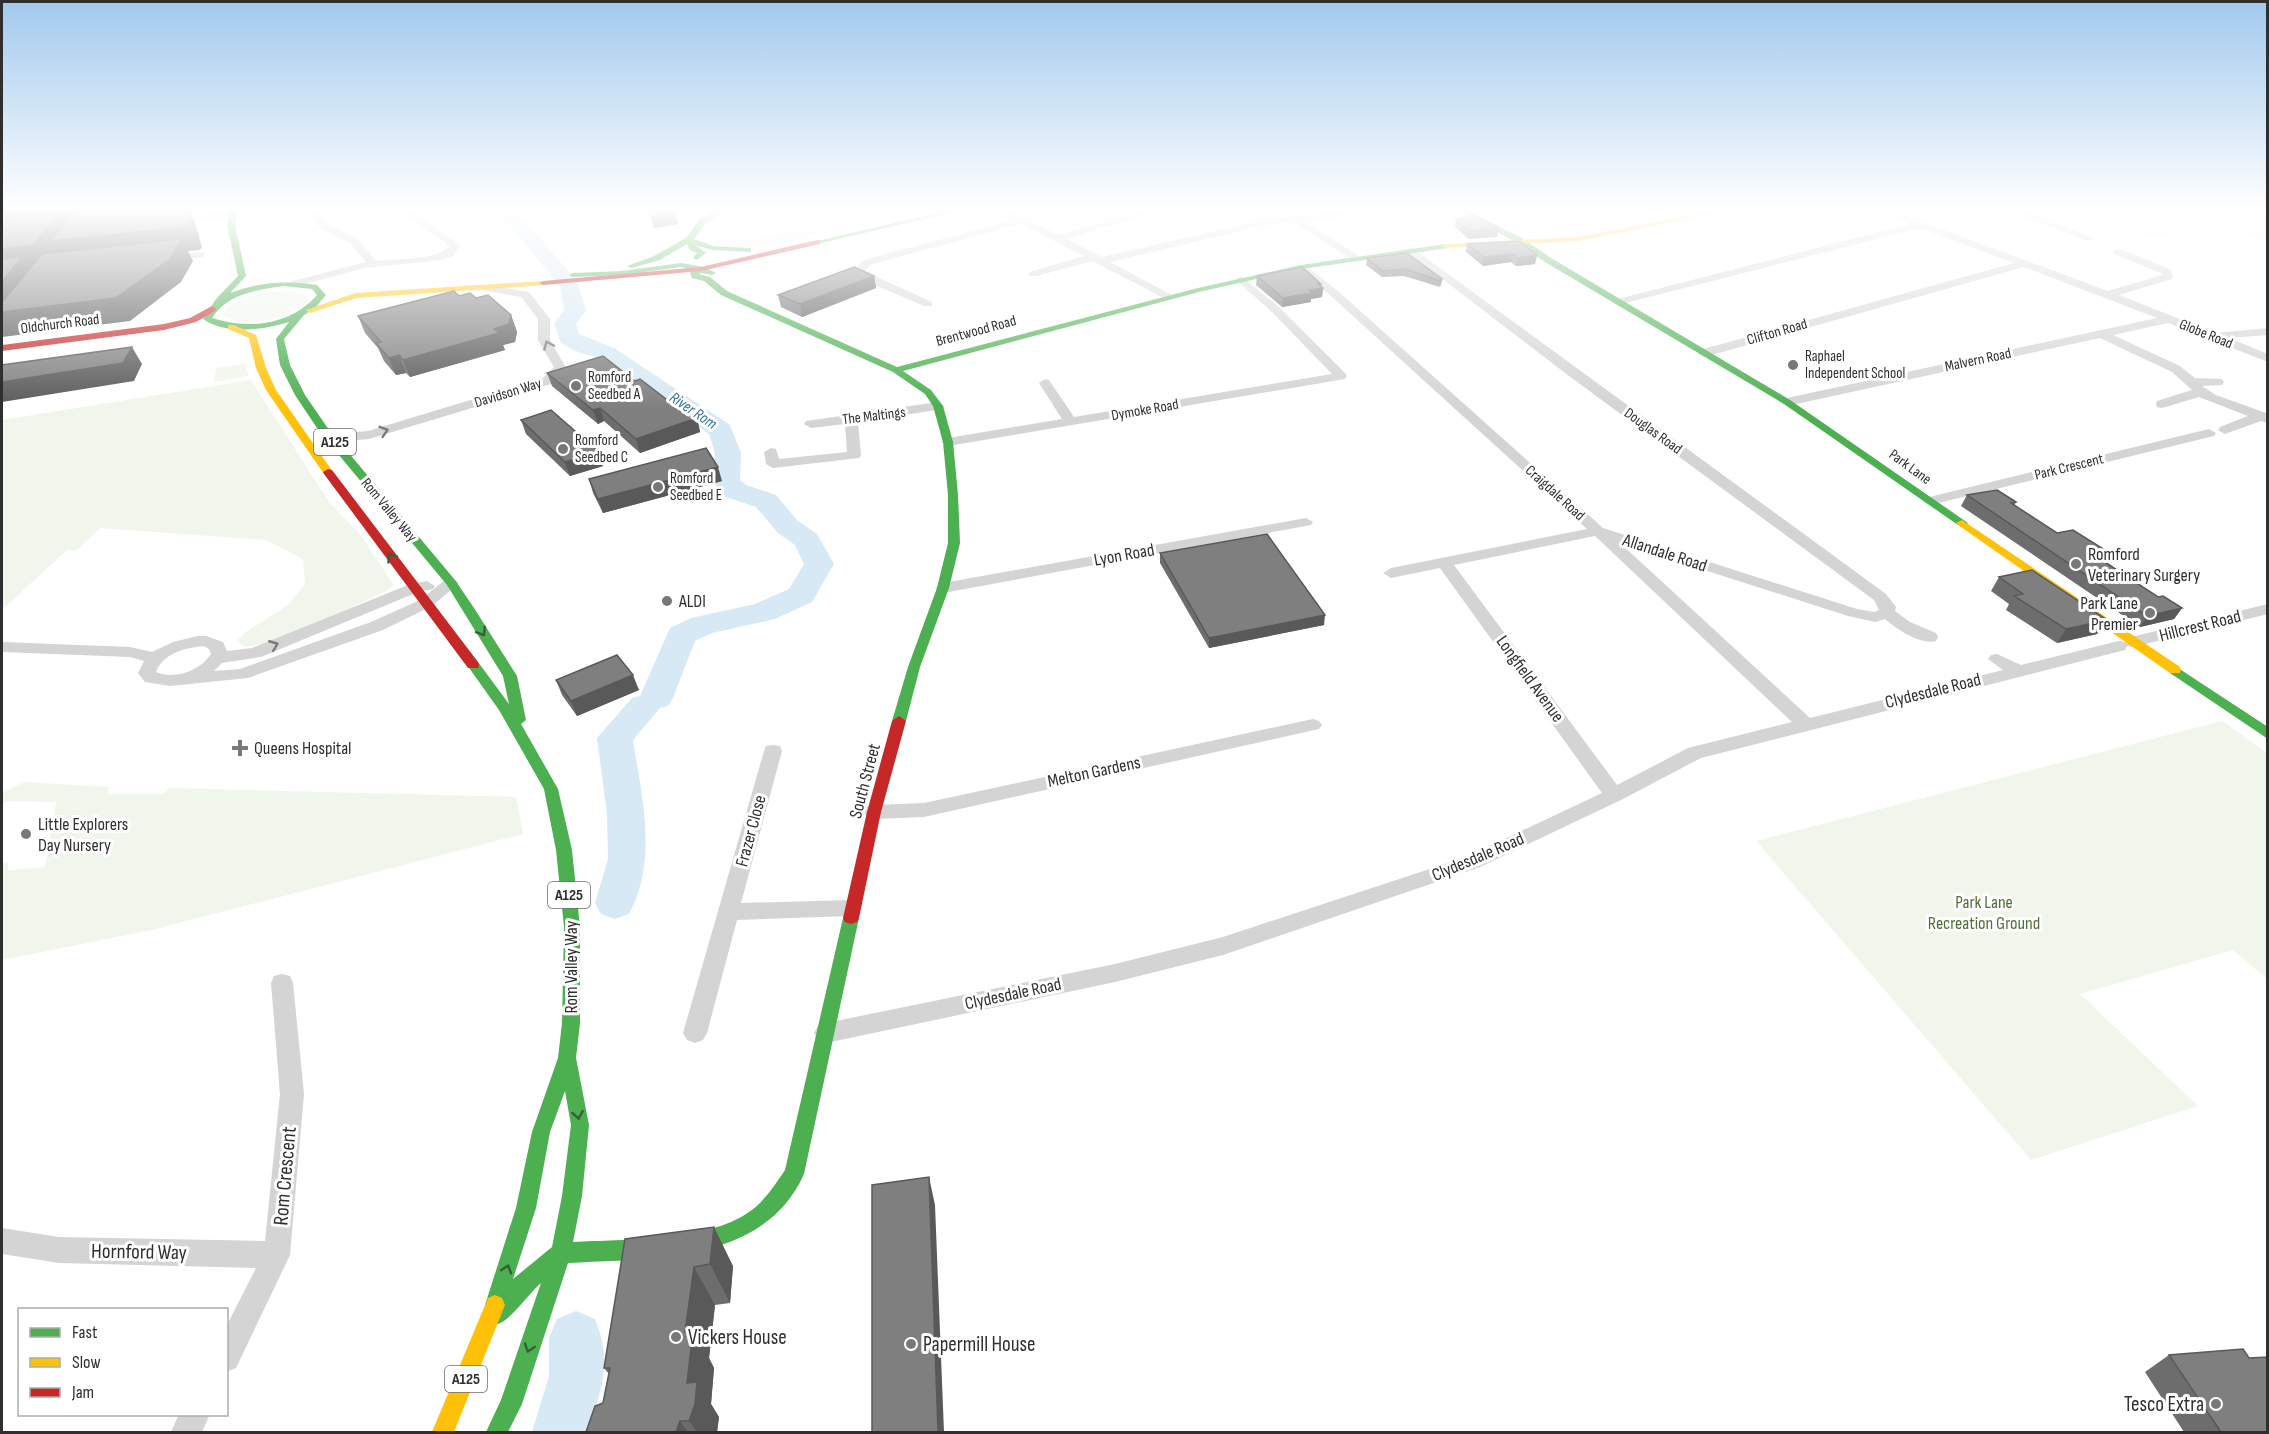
<svg xmlns="http://www.w3.org/2000/svg" width="2269" height="1434" font-family="'Sofia Sans Condensed',sans-serif">
<style>
.green{fill:#f1f6ec}
.lines{fill:none;stroke-linecap:round;stroke-linejoin:round}
.river{fill:#d7e9f4;fill-rule:evenodd}
.street{fill:#d4d4d4;fill-rule:evenodd}
.fast{fill:#4caf50;fill-rule:evenodd}
.slow{fill:#ffc107;fill-rule:evenodd}
.jam{fill:#c62828;fill-rule:evenodd}
.wall{fill:#6d6d6d}
.shaded-wall{fill:#595959}
.building{fill:#7f7f7f;stroke:#595959;stroke-width:1.5}
.oneway{stroke:#797979}
.oneway2{stroke:#395c3b}
.poi-dot{fill:#787878;stroke:#fff;stroke-width:2}
.labels{text-anchor:middle;dominant-baseline:central;stroke-width:6;stroke-linejoin:round;paint-order:stroke}
.far-street-label{font-size:15px;fill:#2f2f2f;stroke:#fff}
.far-poi-label{font-size:15px;fill:#2f2f2f;stroke:#fff;text-anchor:start}
.far-water-label{font-size:16px;font-style:italic;fill:#357199;stroke:#fff}
.shield{fill:#fff;stroke:#6d6d6d;stroke-width:1.5}
.shield-label{font-size:16px;font-weight:bold;fill:#2f2f2f}
.street-label{font-size:18px;fill:#2f2f2f;stroke:#fff}
.poi-label{font-size:18px;fill:#2f2f2f;stroke:#fff;text-anchor:start}
.park-label{font-size:18px;fill:#516f38;stroke:#fff}
.near-street-label{font-size:21px;fill:#2f2f2f;stroke:#fff}
.near-poi-label{font-size:21px;fill:#2f2f2f;stroke:#fff;text-anchor:start}
</style>
<rect width="100%" height="100%" fill="#fff"/>
<!-- green -->
<path class="green" d="M2136,208H2144L2199,228L2151,237L2094,215Z
M2225,208H2267V241L2192,214Z
M870,212L878,218L863,221L865,224C838,230 730,260 711,241L758,239Z
M293,291L307,296L308,300C296,316 237,333 224,314C232,294 274,291 293,291Z
M245,364L249,376L214,382L216,368Z
M251,380L329,502L360,534L394,585L386,591C357,604 268,651 242,646L238,640L244,633L288,605L305,584L303,559L266,540L100,528L77,550H67L2,610V420Z
M2222,721L2267,753V979L2233,950L2080,994L2198,1106L2031,1160L1756,841Z
M24,782L109,787L107,794H162L170,788L516,797L523,834L156,929L2,960V864L8,863V870L45,867L56,802L6,801L2,805V793Z"/>
<g class="lines">
<!-- river -->
<path class="river" d="M495,208H514L577,281L586,310L576,324L579,334L614,348L730,425L741,453L740,480L746,485L776,495L798,521L817,534L834,564L812,602L775,619L712,633L695,641L673,698L668,706L660,708L633,740C642,798 658,860 629,914L615,919L601,914L595,903L608,859L607,814L597,738L632,698L640,696L670,628L691,618L755,604L789,589L804,564L795,545L778,533L756,507L726,497L717,489L712,474L715,453L709,434L598,358L578,352L561,343L554,324L564,310L560,286Z
M576,1311L595,1319C613,1362 601,1390 588,1432H532L549,1376V1338L557,1319Z"/>
<!-- street -->
<path class="street" d="M304,208H314L328,224L358,239L376,261C394,259 440,260 449,246L396,208H407L460,245L453,256L441,260L364,268L293,287L288,284L289,282L366,262L350,243L320,228Z
M719,208L762,210L796,208L762,216L723,212Z
M990,208H1003L1059,235L1152,208H1167L1067,239L1102,257L1267,219L1286,217L1290,213L1296,216L1367,208H1398L1393,211L1304,221L1359,256V260L1355,261L1293,222L1267,225L1110,262L1172,295V299L1168,300L1092,261L1037,276H1029V272L1084,256L1021,224L872,264L864,271L932,302V306H924L858,278L853,271L864,260L1013,220Z
M1871,208H1885L2108,291L2162,275L2161,273L2114,254V250H2122L2170,269L2173,277L2172,279L2119,295L2215,333L2268,328V335L2229,338L2268,354V362L2168,323L2113,335L2180,366L2195,378L2222,379L2224,382L2222,385L2202,386L2216,395L2266,413L2268,423L2261,421L2225,434L2218,430L2220,427L2248,416L2199,397L2162,408L2157,407L2156,404L2157,401L2192,390L2172,372L2100,338L1787,406L1781,402L1787,398L2157,318L2024,267L1708,356L1704,357L1698,353L1700,350L2014,263L1920,228L1618,305L1612,302L1614,300L1910,224Z
M2004,208H2018L2096,239L2087,241Z
M232,212L237,215L235,217L167,222L162,219L167,216Z
M1411,247L1886,594L1896,607L1895,611L1910,622L1936,633L1938,637L1936,641C1919,645 1897,629 1885,619L1875,622L1848,616L1620,543L1810,718L2003,670L1988,659L1991,655L1997,654L2021,665L2119,641L2125,642L2127,638L2268,604V614L2133,647L2127,646L2125,650L1701,758L1621,800L1480,867L1223,955L1115,982L826,1043L818,1040L814,1033L818,1026L826,1023L1115,964L1223,937L1466,857L1602,793L1440,568L1391,578L1383,573L1391,568L1587,529L1331,296L1297,269V265H1305L1339,292L1603,528L1857,609L1874,612L1879,610L1874,600L1569,376L1407,252L1406,250ZM1595,536L1792,722L1688,748L1617,785L1454,565Z
M200,252L204,253V257L166,262L161,259L166,256Z
M1241,276L1278,306L1345,373L1347,376L1345,379L948,446L941,442L948,438L1062,419L1039,383L1045,379L1049,380L1074,417L1332,374L1270,310L1237,281L1236,279Z
M486,285L529,292L550,319V340L566,368L551,384L369,439L345,441L321,435L319,432L321,429L326,428L345,433L368,431L543,378L554,367L538,340V319L521,297L482,290V286Z
M938,402L944,406L943,409L858,422L861,455L859,458L773,468L766,464L764,452L771,448L776,449L779,459L847,452L845,424L811,428L804,424L806,421Z
M2209,429L2216,433L2214,436L1930,505L1923,501L1925,498Z
M1306,518L1313,522L1311,525L943,593L935,588L943,583Z
M451,578L459,583L432,606L383,630L248,678L170,686L145,682L138,673L144,661L130,657L2,652V642L130,647L152,652L173,642L198,636H206L223,642L227,651L252,648L408,585L427,581L435,586L433,589L418,592L261,657L222,663L214,671L240,669L371,622L420,600L445,580ZM204,646L209,649L211,654C200,671 174,680 156,672C163,653 185,648 204,646Z
M1313,719L1319,721L1322,725L1319,729L924,817L874,819L867,817L864,812L867,807L874,805L924,803Z
M773,745L780,746L782,751L741,903L851,900L858,902L862,908L858,914L851,916L737,920L707,1033L703,1040L695,1043L687,1040L683,1033L764,751L766,746Z
M282,974L290,976L293,983L304,1094L290,1255L236,1368L226,1372V1327L256,1268L59,1263L2,1254V1228L59,1237L265,1241L280,1094L271,983L274,976Z
M179,1414H210L202,1432H171Z"/>
<!-- fast -->
<path class="fast" d="M230,208H238L235,225L246,276L230,293C258,282 288,280 317,285L326,295L315,308L304,315L284,339L290,365L305,395L327,427L455,580L474,608L517,676L526,720L521,724L558,789L572,850L580,927V1023L576,1058L589,1125L582,1196L573,1242C623,1239 707,1242 749,1212C764,1202 775,1185 785,1170L843,918L845,914L851,912L857,914L859,918L804,1174C764,1264 651,1258 568,1263L522,1404L508,1432H486L501,1400L541,1283C528,1294 512,1319 498,1324L491,1321L485,1305L516,1208L532,1132L558,1058L562,1023L564,927L556,850L544,789L499,710L467,665L473,661L478,662L509,704L503,676L447,585L319,431L295,395L280,365L276,339L289,322C264,330 226,335 203,319L216,299L238,276L227,225ZM284,286L312,289L317,295C291,325 249,330 212,318C228,293 257,290 284,286ZM565,1091L571,1125L562,1196L552,1247L513,1279L536,1208L550,1132Z
M720,208H729L705,224L694,239L713,246L748,248H751V252L712,250L695,245L706,253L697,260L693,258L697,253L690,250L687,244L660,260L631,268L627,266L654,256L686,238L699,220Z
M958,208H971L817,244L813,242Z
M1455,208H1464L1525,240L1551,258L1790,400L1968,523L1966,525H1958L1784,404L1545,262L1519,244Z
M1446,244H1449V248L1301,269L1199,292L903,371L931,390L943,406L953,442L958,495L960,543L949,588L920,667L906,721L899,726L892,721L908,667L937,588L948,543V495L943,442L933,406L925,394L893,372L721,295L704,281L692,278L690,273L693,270L681,267L622,275L573,277L569,275L573,273L622,271L681,263L704,267L716,273L712,275L701,273L699,274L710,277L727,291L897,367L1198,288L1301,265Z
M2175,666L2268,727V739L2170,673L2169,670Z"/>
<!-- slow -->
<path class="slow" d="M1728,208H1743L1578,241L1446,248L1442,246L1446,244L1578,237Z
M543,281L547,283L546,285L356,298L310,313L306,310L355,293Z
M228,325H234L256,335L266,368L276,390L333,472L332,474H324L266,390L256,368L249,338L228,329Z
M1962,520L2180,667L2181,670L2180,673H2170L1958,525L1956,523Z
M495,1295L502,1298L505,1305L454,1432H432L488,1298Z"/>
<!-- jam -->
<path class="jam" d="M817,240H820V244L701,271L543,285L539,283L543,281L701,267Z
M212,306L216,309L215,311L196,322L164,330L2,351V345L164,324L190,318Z
M328,469L332,470L478,662L479,665L478,668H468L324,474L323,472Z
M899,716L906,721L881,812L859,918L857,922L851,924L845,922L843,918L867,812L892,721Z"/>
</g>
<!-- wall -->
<path class="wall" d="M647,208H673L678,224L654,228Z
M1456,219L1499,229L1497,237L1469,239L1455,227Z
M1467,244L1537,255L1535,264L1516,266L1511,262L1483,266L1466,252Z
M1367,258L1442,279L1441,285L1440,287L1404,276L1382,277L1366,265Z
M874,276L876,288L802,317L781,307L778,295Z
M1257,276L1321,284V287L1323,288L1322,297L1311,299V302L1282,307L1256,285Z
M459,296L476,298L511,315L517,332L515,342L503,345L505,350L410,377L406,373L396,375L384,361L378,348L365,333L358,316Z
M547,373L635,381L697,418L700,432L640,453L604,421L598,424L552,386Z
M521,420L603,466L570,476L526,434Z
M589,479L722,481L603,513L593,493Z
M1967,495L2016,502L2014,506L2057,533L2108,552L2103,560L2158,597L2182,608L2174,619L2140,627L1961,506Z
M1160,553L1324,625L1209,648L1160,563Z
M1999,577L2107,620L2097,634L2057,643L2006,610L2009,604L1991,591Z
M556,680L639,690L577,716L562,695Z
M625,1239L733,1266L730,1303L715,1305L709,1358L714,1368L711,1404L719,1417L717,1432H586L603,1403L609,1374L604,1368Z
M2169,1355L2268,1432H2184L2145,1372Z"/>
<!-- shaded-wall -->
<path class="shaded-wall" d="M2,208H197L196,212H190L195,223L202,247L200,250L188,251L193,261L181,282L130,321L2,337V249L12,231L2,213Z
M675,213L678,224L654,228L651,216Z
M1513,254L1511,262L1483,266L1484,257Z
M1537,255L1535,264L1516,266L1518,258Z
M874,276L876,288L802,317L800,304Z
M1318,284H1321V288H1323L1322,297L1311,299V302L1282,307L1283,298Z
M511,315L517,332L515,342L503,345L505,350L410,377L403,360Z
M132,347L142,364L134,381L2,402V382Z
M399,355L406,373L396,375L389,358Z
M600,408L604,421L598,424L593,410Z
M697,418L700,432L640,453L636,439Z
M599,452L603,466L570,476L565,462Z
M718,467L722,481L603,513L598,499Z
M2108,552L2102,562L2094,555Z
M2182,608L2174,619L2140,627L2147,616Z
M1325,615L1324,625L1209,648V638Z
M2107,620L2097,634L2057,643L2066,629Z
M633,675L639,690L577,716L571,701Z
M929,1177L935,1205L944,1432H938Z
M714,1227L733,1266L730,1303L710,1264Z
M694,1267L715,1305L709,1358L714,1368L711,1404L719,1417L717,1432H697L689,1421L685,1332Z
M680,1421L688,1432H676Z"/>
<!-- building -->
<path class="building" d="M95,208H186L190,223L188,227L50,241L77,209Z
M648,208H673L675,213L651,216Z
M60,213L33,245L2,249V219Z
M1476,216L1499,229L1470,231L1456,219Z
M182,239L169,260L116,298L2,312V302L42,254Z
M1520,241L1537,255L1518,258L1513,254L1484,257L1467,244Z
M1407,253L1442,279L1441,281L1405,269L1383,271L1367,258Z
M23,256L2,282V259Z
M854,267L874,276L800,304L778,295Z
M1302,267L1321,284H1318L1323,288L1309,290L1312,293L1283,298L1257,276Z
M454,291L459,296L470,293L476,298L488,295L511,315L509,324L494,329L499,333L403,360L399,355L389,358L376,343L381,342L358,316Z
M132,347L123,363L2,382V365Z
M603,356L635,381L640,379L674,405L677,404L697,418L636,439L600,408L593,410L547,373Z
M551,410L599,452L565,462L521,420Z
M706,448L718,467L598,499L589,479Z
M1997,490L2016,502L2011,503L2057,533L2073,530L2108,552L2094,555L2158,597L2163,596L2182,608L2147,616L1967,495Z
M1267,534L1325,615L1209,638L1160,553Z
M2032,570L2107,620L2066,629L2014,596L2023,594L1999,577Z
M617,655L633,675L571,701L556,680Z
M929,1177L938,1432H872V1185Z
M714,1227L710,1264L694,1267L685,1332L693,1331L687,1383L697,1382L695,1404L689,1421H680L676,1432H586L595,1406L603,1403L610,1368H604L625,1239Z
M2243,1349L2249,1358L2268,1357V1432H2221L2169,1355Z"/>
<!-- one-way arrows -->
<defs><path id="oneway-chevron" d="M-2-3.5L2.5 0L-2 3.5" fill="none" stroke-width="1.6" stroke-linecap="round" stroke-linejoin="round" transform="scale(1.5)"/></defs>
<g class="oneway">
<use href="#oneway-chevron" transform="translate(548 345) rotate(-113)"/>
<use href="#oneway-chevron" transform="translate(384 431) rotate(-17)"/>
<use href="#oneway-chevron" transform="translate(274 645) rotate(-22)"/>
</g>
<g class="oneway2">
<use href="#oneway-chevron" transform="translate(391 557) rotate(-126)"/>
<use href="#oneway-chevron" transform="translate(482 632) rotate(58)"/>
<use href="#oneway-chevron" transform="translate(578 1115) rotate(80)"/>
<use href="#oneway-chevron" transform="translate(507 1269) rotate(-72)"/>
<use href="#oneway-chevron" transform="translate(529 1348) rotate(108)"/>
</g>
<!-- sky -->
<linearGradient id="sky" x2="0" y2="1"><stop stop-color="#a1c9ed"/><stop offset="0.51" stop-color="#fff"/><stop offset="1" stop-color="#fff" stop-opacity="0"/></linearGradient>
<rect width="2269" height="409" fill="url(#sky)"/>
<!-- markers -->
<g class="poi-dot">
<circle cx="1793" cy="365" r="6"/>
<circle cx="576" cy="386" r="6"/>
<circle cx="563" cy="449" r="6"/>
<circle cx="658" cy="487" r="6"/>
<circle cx="2076" cy="564" r="6"/>
<circle cx="667" cy="601" r="6"/>
<circle cx="2150" cy="613" r="6"/>
<path d="M237 739h6v6h6v6h-6v6h-6v-6h-6v-6h6z"/>
<circle cx="26" cy="834" r="6"/>
<circle cx="676" cy="1337" r="6"/>
<circle cx="911" cy="1344" r="6"/>
<circle cx="2216" cy="1404" r="6"/>
</g>
<g class="labels">
<!-- far-street labels -->
<g class="far-street-label">
<text transform="translate(60 324) rotate(-7)">Oldchurch Road</text>
<text transform="translate(976 331) rotate(-15)">Brentwood Road</text>
<text transform="translate(1777 332) rotate(-16)">Clifton Road</text>
<text transform="translate(2206 334) rotate(22)">Globe Road</text>
<text transform="translate(1978 360) rotate(-12)">Malvern Road</text>
<text transform="translate(508 393) rotate(-17)">Davidson Way</text>
<text transform="translate(1145 410) rotate(-10)">Dymoke Road</text>
<text transform="translate(874 416) rotate(-7)">The Maltings</text>
<text transform="translate(1653 431) rotate(36)">Douglas Road</text>
<text transform="translate(1910 467) rotate(36)">Park Lane</text>
<text transform="translate(2069 467) rotate(-14)">Park Crescent</text>
<text transform="translate(1555 493) rotate(42)">Craigdale Road</text>
<text transform="translate(389 510) rotate(50)">Rom Valley Way</text>
</g>
<!-- far-poi labels -->
<g class="far-poi-label">
<text x="1805" y="356">Raphael<tspan x="1805" dy="17">Independent School</tspan></text>
<text x="588" y="377">Romford<tspan x="588" dy="17">Seedbed A</tspan></text>
<text x="575" y="440">Romford<tspan x="575" dy="17">Seedbed C</tspan></text>
<text x="670" y="478">Romford<tspan x="670" dy="17">Seedbed E</tspan></text>
</g>
<!-- far-water labels -->
<g class="far-water-label">
<text transform="translate(693 411) rotate(34)">River Rom</text>
</g>
<!-- shield labels -->
<g class="shield">
<rect x="314" y="429" width="42" height="26" rx="4.5"/>
<rect x="548" y="882" width="42" height="26" rx="4.5"/>
<rect x="445" y="1366" width="42" height="26" rx="4.5"/>
</g>
<g class="shield-label">
<text x="335" y="442">A125</text>
<text x="569" y="895">A125</text>
<text x="466" y="1379">A125</text>
</g>
<!-- street labels -->
<g class="street-label">
<text transform="translate(1665 553) rotate(18)">Allandale Road</text>
<text transform="translate(1124 555) rotate(-10)">Lyon Road</text>
<text transform="translate(2200 626) rotate(-14)">Hillcrest Road</text>
<text transform="translate(1530 679) rotate(54)">Longfield Avenue</text>
<text transform="translate(1933 691) rotate(-14)">Clydesdale Road</text>
<text transform="translate(1094 772) rotate(-12)">Melton Gardens</text>
<text transform="translate(865 781) rotate(-75)">South Street</text>
<text transform="translate(751 831) rotate(-75)">Frazer Close</text>
<text transform="translate(1478 857) rotate(-23)">Clydesdale Road</text>
<text transform="translate(571 967) rotate(-90)">Rom Valley Way</text>
<text transform="translate(1013 994) rotate(-12)">Clydesdale Road</text>
</g>
<!-- poi labels -->
<g class="poi-label">
<text x="2088" y="554">Romford<tspan x="2088" dy="21">Veterinary Surgery</tspan></text>
<text x="679" y="601">ALDI</text>
<text x="2138" y="603" text-anchor="end">Park Lane<tspan x="2138" dy="21">Premier</tspan></text>
<text x="254" y="748">Queens Hospital</text>
<text x="38" y="824">Little Explorers<tspan x="38" dy="21">Day Nursery</tspan></text>
</g>
<!-- park labels -->
<g class="park-label">
<text x="1984" y="902">Park Lane<tspan x="1984" dy="21">Recreation Ground</tspan></text>
</g>
<!-- near-street labels -->
<g class="near-street-label">
<text transform="translate(285 1176) rotate(-85)">Rom Crescent</text>
<text transform="translate(139 1252) rotate(1)">Hornford Way</text>
</g>
<!-- near-poi labels -->
<g class="near-poi-label">
<text x="688" y="1337">Vickers House</text>
<text x="923" y="1344">Papermill House</text>
<text x="2204" y="1404" text-anchor="end">Tesco Extra</text>
</g>
</g>
<!-- border -->
<rect width="2269" height="1434" fill="none" stroke="#2f2f2f" stroke-width="6"/>
<!-- legend -->
<rect x="18" y="1308" width="210" height="108" fill="#ffffff" stroke="#acacac" stroke-width="1.5"/>
<rect x="30" y="1328" width="30" height="9" fill="#4caf50" stroke="#acacac" stroke-width="1.5"/>
<text x="72" y="1338" font-size="18" fill="#2f2f2f">Fast</text>
<rect x="30" y="1358" width="30" height="9" fill="#ffc107" stroke="#acacac" stroke-width="1.5"/>
<text x="72" y="1368" font-size="18" fill="#2f2f2f">Slow</text>
<rect x="30" y="1388" width="30" height="9" fill="#c62828" stroke="#acacac" stroke-width="1.5"/>
<text x="72" y="1398" font-size="18" fill="#2f2f2f">Jam</text>
</svg>
